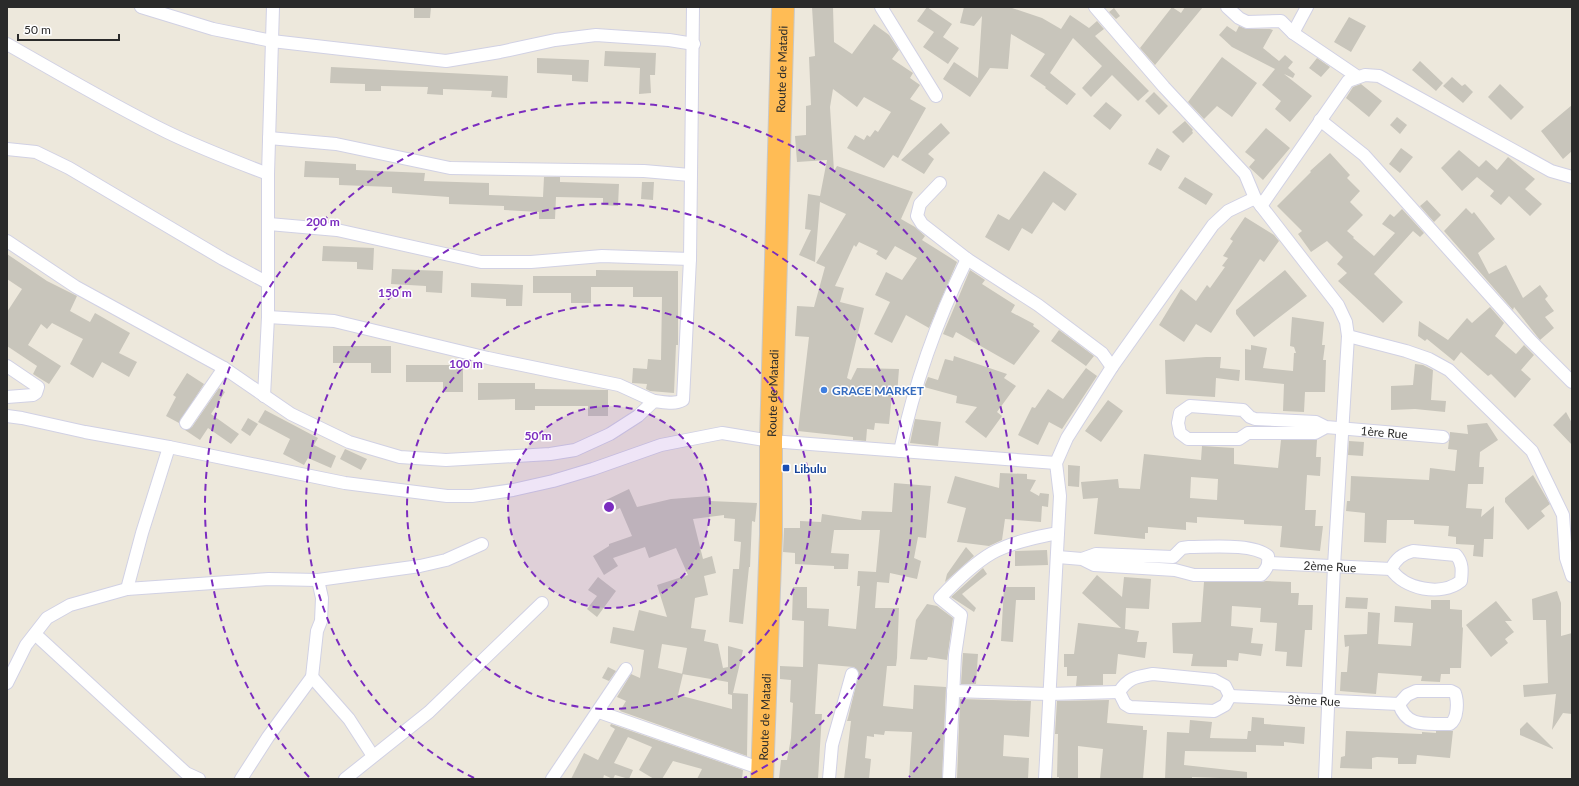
<svg xmlns="http://www.w3.org/2000/svg" width="1579" height="786" font-family="Lato,sans-serif">
<style>
.building{fill:#c8c5bb;fill-rule:evenodd}
.lines{fill:none;stroke-linecap:round;stroke-linejoin:round}
.street-casing{stroke:#d1d1e4;stroke-width:14}
.highway-casing{stroke:#c8c8c8;stroke-width:24}
.street{stroke:#fff;stroke-width:12}
.highway{stroke:#ffbc55;stroke-width:22}
.ring{fill:none;stroke:#7b2cbf;stroke-width:2;stroke-dasharray:7 5}
.shop-dot{fill:#3f7fe0;stroke:#fff;stroke-width:1.5}
.transit-dot{fill:#1a4fb4;stroke:#fff;stroke-width:1.5}
.labels{text-anchor:middle;dominant-baseline:central;stroke-width:3;stroke-linejoin:round;paint-order:stroke}
.street-label{font-size:12px;fill:#2a2a2a;stroke:#fff}
.shop-label{font-size:12px;font-weight:bold;fill:#366cbe;stroke:#fff;text-anchor:start}
.transit-label{font-size:12px;font-weight:bold;fill:#164399;stroke:#fff;text-anchor:start}
.centre{fill:#7b2cbf;stroke:#fff;stroke-width:2}
.ring-label{font-size:12px;text-anchor:middle;font-weight:bold;fill:#7b2cbf;stroke:#fff;stroke-width:3;stroke-linejoin:round;paint-order:stroke}
</style>
<rect width="100%" height="100%" fill="#ede8dc"/>
<!-- building -->
<path class="building" d="M414,7H431L430,18H414Z
M812,7H833L834,42L852,54L874,24L889,35L899,50L892,59L913,73L910,78L920,85L910,99L926,108L898,158L893,155L884,168L847,148L855,135L864,140L867,135L870,137L875,130L878,132L891,112L864,97L857,107L833,89L830,107L834,171L837,166L913,192L901,219L915,227L925,236L922,240L957,262L929,328L906,315L892,343L874,334L890,302L875,295L886,272L902,280L917,258L895,246L886,260L876,254L878,251L859,242L856,247L854,245L835,286L844,288L840,302L864,308L847,378L851,380L857,368L899,369L897,395H892L889,424L875,423L874,430L867,429L866,441L853,440V437L798,431L809,337L795,336L797,306L814,307L825,267L816,263L846,214L820,202L815,262L799,255L811,230L805,229L808,194L820,196L827,160L797,162L795,136L806,135V106L811,105L809,57L815,56Z
M927,7L952,24L943,37L959,48L948,64L923,47L934,32L917,21Z
M964,7H1009L1042,18L1061,29L1070,15L1089,28L1097,21L1104,29L1095,36L1149,91L1138,101L1112,75L1091,97L1082,88L1102,66L1073,38L1050,73L1076,94L1067,105L1045,88L1046,87L1030,76L1045,54L1011,34L1008,69L990,68L970,97L943,79L954,62L978,78L982,16L974,26L960,23Z
M1172,7L1181,13L1185,7H1203L1155,65L1140,48Z
M1114,8L1120,16L1116,19L1109,12Z
M1349,17L1366,26L1351,52L1334,42Z
M1227,26L1236,32L1239,26L1247,29H1270L1273,30L1263,48L1279,61L1285,55L1293,62L1288,68L1295,74L1293,78L1284,74L1312,96L1290,122L1275,109L1281,101L1262,85L1275,69L1232,47L1219,35Z
M605,51L656,53L655,75H650L651,93L639,94L640,68L604,66Z
M1222,57L1257,83L1232,117L1217,106L1204,119L1188,102Z
M537,58L589,60L588,82L572,81V75L537,73Z
M1317,58L1330,67L1321,77L1309,68Z
M1420,61L1443,83L1436,91L1412,70Z
M331,67L508,76L507,98L491,97L492,91L443,89V95L427,94L428,87L381,86V91H365V84L330,83Z
M1452,77L1462,86L1465,84L1473,92L1463,103L1443,86Z
M1361,84L1382,101L1369,117L1346,98L1353,87Z
M1500,84L1524,107L1511,120L1488,97Z
M1154,92L1168,106L1159,115L1145,101Z
M1106,102L1122,115L1110,130L1093,116Z
M1572,105V151L1563,159L1541,131Z
M1397,117L1407,125L1400,134L1390,125Z
M1185,121L1193,130L1192,131L1193,133L1183,143L1172,132Z
M941,123L950,133L928,154L934,159L924,174L901,160Z
M1266,128L1290,148L1263,180L1249,167L1255,160L1245,152Z
M1157,148L1170,156L1161,171L1148,164Z
M1401,148L1413,157L1400,173L1389,164Z
M1459,150L1479,167L1486,160L1497,170L1508,157L1535,179L1525,189L1542,204L1530,216L1509,196L1501,205L1490,196L1494,191L1477,177L1462,191L1441,168Z
M1330,153L1350,175L1347,178L1360,191L1350,202L1363,215L1347,231L1354,237L1353,238L1374,256L1395,233L1382,224L1390,214L1394,217L1402,209L1424,233L1420,237L1413,231L1374,274L1403,302L1383,323L1338,281L1347,273L1337,264L1343,257L1327,241L1311,252L1298,234L1302,231L1277,206L1311,172L1310,171Z
M305,161L356,164V170L425,173L424,181L489,183V195L543,197L544,177H560V182L619,184L618,206L603,205V198L556,197L555,219H539V212L504,210V206L449,204V197L392,193V187L339,185V178L304,177Z
M1044,171L1077,194L1065,211L1053,202L1032,234L1022,228L1009,251L985,237L998,214L1009,220Z
M1185,177L1213,194L1206,205L1178,188Z
M642,182H654L653,200L641,199Z
M1427,200L1441,215L1434,222L1420,206Z
M1466,208L1472,214L1474,212L1495,239L1478,253L1489,274L1506,265L1523,298L1540,285L1548,296L1545,299L1554,311L1545,317L1554,328L1540,340L1514,307L1513,310L1444,231Z
M1245,217L1274,235L1279,241L1264,262L1260,259L1211,333L1196,324L1184,342L1159,325L1181,289L1196,301L1207,285L1210,288L1225,267L1222,266L1228,258L1223,256L1233,241L1230,239Z
M323,246L374,248L373,270L357,269V262L322,261Z
M7,254L47,281L77,296L70,311L90,322L95,313L130,333L119,353L137,362L129,377L102,362L93,378L70,364L83,339L52,323L47,329L41,324L28,345L61,366L49,384L33,374L37,366L7,346V312L22,289L7,279Z
M392,269L443,271L442,293L426,292V286L391,284Z
M596,270L678,271V345H676L674,393L650,391L646,389L647,384L632,383L633,368L647,369L648,359L661,360L662,297H633V287H591V303H571V293H533V276H596Z
M970,270L985,280L982,284L1015,305L1011,312L1034,324L1033,326L1040,331L1014,365L956,332L953,338L943,334Z
M1285,270L1307,296L1254,337L1236,314V310Z
M471,283L523,285L522,306H506V299L471,297Z
M1490,307L1504,323L1495,336L1516,354L1524,345L1534,355L1521,370L1531,379L1515,398L1491,374L1488,376L1461,352L1454,361L1427,339L1425,341L1418,336L1419,321L1448,340L1467,318L1472,323Z
M1292,317L1324,322L1322,345H1325L1323,360H1326L1325,392H1305L1304,412L1283,411L1284,384L1245,380V349L1251,350V345L1267,348L1263,368L1293,371L1294,353H1296L1294,347L1290,346Z
M1059,330L1094,356L1086,366L1051,341Z
M333,346H391V373H371V363H333Z
M954,356L1007,374L1004,378L1016,386L997,412L1002,416L986,438L965,422L977,407L956,403L957,396L924,387L928,377L938,380L945,359L953,361Z
M1206,357H1221L1220,368L1240,370L1239,381L1216,378L1215,397L1166,394L1165,360Z
M1415,364L1423,365L1433,370L1431,400L1446,401L1445,412L1415,409L1391,410V386L1413,385Z
M406,365H463V392H443V382H406Z
M1086,368L1097,376L1062,429L1049,422L1038,445L1018,435L1032,407L1035,408L1048,389L1063,399Z
M187,373L204,384L179,423L166,416L176,397L173,395Z
M478,383H535V389L608,390V416H588V406H535V410H515V399L478,400Z
M219,388L225,392L211,414L239,434L231,444L208,428L200,440L185,430L192,427Z
M1108,400L1123,411L1101,442L1085,431Z
M265,410L318,438L314,445L336,456L331,468L308,458L304,465L283,454L290,439L258,422Z
M1566,412L1572,423V445L1553,425Z
M248,418L258,424L250,436L241,430Z
M915,419L941,422L938,446L910,443Z
M1487,423L1498,440L1480,452L1479,467H1484L1483,484H1468L1466,508L1482,509L1481,517L1494,506L1493,539H1484L1483,557L1473,556L1474,545L1456,544V537L1448,536L1449,526L1414,524V520H1387L1386,543L1364,542L1365,513L1346,511L1347,501H1350L1351,476L1429,480L1430,468L1455,471L1457,450L1448,449L1450,432L1468,434L1467,425Z
M1281,440H1317L1316,457H1321L1320,476L1307,475L1305,510H1316L1315,526H1323L1320,551L1280,547L1282,526L1244,524V520L1197,517V523L1186,522V530L1148,527V533H1145V539L1094,534L1098,498L1083,499L1081,482L1118,479L1119,488L1140,489L1144,454L1201,460L1202,446L1234,448V464L1278,468ZM1191,477L1218,479L1217,500L1190,498Z
M1349,441L1364,442L1363,456L1348,455Z
M345,449L367,459L361,470L340,459Z
M1068,465L1080,466L1079,487L1068,486Z
M1000,473L1027,474V479L1036,480L1030,491L1039,496L1040,493L1049,494L1048,507L1042,506L1041,522L1005,519L1002,540L989,546L957,542L966,508L947,503L955,476L999,488Z
M1533,475L1550,504L1541,511L1545,516L1528,530L1505,502V498Z
M894,483L931,486L926,538L918,537L914,558L921,561L917,579L890,573L889,583L877,582L875,608H899L897,658L896,666H887L883,706L913,709L914,685L946,687L942,779H909L912,732L885,731L884,735L874,734V737L867,736L865,758L871,759L869,779H844L851,721H847L848,718L859,673L854,667L818,664L815,714H822L818,779H779L781,760H787L791,738L793,703L790,702L791,680L780,679V666L803,667L804,621L792,620L793,587H807V608L829,609L828,626L856,629L860,586H857L858,571L876,572L880,530H834L831,553L849,554L848,569H834V566L795,564V553L783,552L784,528H800V521L821,522L822,514L861,520L862,511L892,512Z
M629,489L637,507L671,499L710,496V501L757,503L755,522L752,521L750,567H749L743,624L729,622L733,569H739L741,542L734,541L735,519L724,518V515L693,519L703,559L712,556L716,573L704,576L708,595L695,598L691,628L706,630L704,641L718,644L723,668L728,667V646L743,650L733,693L748,694L747,756L620,711L626,701L617,697L631,674L640,678L644,650L610,643L613,627L634,631L639,610L667,617L657,585L688,575L676,548L649,558L645,547L613,558L618,566L604,575L593,556L609,546V544L632,536L620,508L612,512L606,500ZM662,644L687,648L682,674L728,682V694L732,695V709L678,695L683,674L658,668Z
M966,547L974,556L945,582L947,574Z
M1047,550L1048,565L1015,566V551Z
M983,568L987,574L962,594L976,608L974,612L951,597Z
M1097,575L1122,597L1124,577L1151,579L1149,609L1126,608L1125,629L1139,631L1137,642H1147L1145,658L1118,654L1116,674H1103V685L1076,686L1077,676H1067V667H1064V654H1074L1078,623L1121,628L1082,593Z
M598,577L616,591L597,617L587,609L597,596L588,590Z
M1266,581L1291,582V593H1299L1298,605H1313L1312,630H1305L1302,667L1286,666L1287,652L1275,651L1277,623L1260,622L1261,608L1232,606L1231,626L1253,628L1251,643L1263,644L1261,656L1239,653L1238,661L1227,660V667L1191,666L1193,654L1173,653L1172,623L1201,622L1204,582H1261Z
M1004,587H1035V600H1016L1013,642L1001,641Z
M1557,591L1561,603V636L1572,633V714L1563,713L1552,730L1556,694L1524,697L1523,685L1548,683L1546,620H1533L1532,599Z
M1346,597L1368,598L1367,609L1345,608Z
M1431,600H1450V609L1462,610V628L1463,627L1461,668H1450V674H1441L1440,682L1421,681L1422,676L1378,673L1376,694L1340,691L1341,672H1347L1349,646L1345,647L1344,635L1367,634L1368,612L1380,613L1378,644L1411,646L1413,623L1394,622L1395,606L1431,609Z
M1496,601L1512,621H1505L1514,632L1505,639L1508,643L1491,657L1466,625Z
M927,604L937,606L953,618L947,660L928,657L927,660L910,659L916,620Z
M963,653L978,654L976,684H961Z
M608,667L616,671L609,681L602,678Z
M960,699L1031,701L1029,737L1004,735L1003,756L1029,758L1028,779H957Z
M1109,700L1107,723L1143,726V730H1147L1143,779H1100L1103,749L1078,746V779H1059V777H1057L1058,734H1055L1057,701Z
M1252,717L1264,718V724L1305,727L1304,744L1284,742V746L1256,745V752L1185,751L1184,765L1247,772V779L1192,777V779H1165L1167,732L1189,733L1190,720L1212,722L1210,738L1247,739L1248,731H1251Z
M1527,722L1553,748V749L1520,735V729Z
M611,724L743,770L742,779H697L702,769L673,761L662,779H654L639,770L652,747L628,737L614,763L633,770L629,779L615,775L613,779L604,775L603,779H571L584,753L598,760L615,729L610,726Z
M1346,731L1422,734V732L1436,733V731H1453L1450,758L1417,755L1416,764H1398V758L1377,757L1372,758V769L1340,768L1341,757L1345,756Z"/>
<g class="lines">
<defs>
<g id="street">
<path d="M141,7L213,29L272,41L446,61L500,52L555,40L596,35L669,40L694,44"/>
<path d="M881,7L936,96"/>
<path d="M1095,7L1164,87L1245,174L1255,198L1338,305L1346,322L1348,336L1334,566L1325,779"/>
<path d="M1227,7L1239,18L1247,22L1281,21L1293,33L1358,77"/>
<path d="M1293,33L1307,7"/>
<path d="M7,44C60,74 112,105 167,132C200,148 234,161 268,174"/>
<path d="M1320,120L1364,155L1530,340L1572,382"/>
<path d="M269,138L336,144L450,168L644,171L690,175"/>
<path d="M7,149L36,152L69,168L223,259L268,283"/>
<path d="M940,183L920,204L917,216L922,224L967,259L1038,305L1102,353L1112,367"/>
<path d="M1261,206L1348,81L1365,75L1379,76L1551,171L1572,177"/>
<path d="M269,224L337,230L481,262H531L602,256L690,259"/>
<path d="M7,241L76,287L224,368L291,414L349,442L400,457L446,460L550,454L575,450L610,434L638,416L654,401C664,402 674,405 683,400L690,259L693,7"/>
<path d="M268,317L334,321L488,358L619,385L654,401"/>
<path d="M1348,336L1406,351L1429,359L1449,370L1532,451L1563,515L1566,558L1572,576"/>
<path d="M7,366L38,387L36,393L33,395L7,397"/>
<path d="M264,396L268,317V174L273,7"/>
<path d="M7,416L22,418L85,432L169,447L345,483L447,496H472L513,490L553,481L593,469L661,445L722,433L771,441L1056,463"/>
<path d="M186,423L224,368"/>
<path id="s1" d="M1326,427L1315,433H1248L1239,439H1188L1180,433L1178,423L1180,413L1190,406L1243,410L1250,417L1255,419L1316,422L1326,427L1443,437"/>
<path d="M900,451C914,385 937,320 967,259"/>
<path d="M1413,551L1456,555C1463,563 1462,571 1461,581C1441,597 1404,589 1391,569C1396,559 1402,554 1413,551Z"/>
<path d="M1058,557L1082,559L1096,554L1173,557L1182,548L1189,547C1210,547 1253,543 1268,556C1269,565 1267,569 1261,575H1194L1175,570L1094,565L1082,559"/>
<path id="s2" d="M1269,563L1391,569"/>
<path d="M127,589L142,533L169,447"/>
<path d="M35,634L186,773L199,779"/>
<path d="M1153,674L1214,680L1225,686L1230,696L1225,705L1214,711L1130,707L1125,704L1119,692C1129,677 1136,677 1153,674Z"/>
<path d="M312,677L349,719L373,756"/>
<path d="M7,683L26,645L47,618L70,605L127,589L269,579L318,580L420,566L446,560L482,544"/>
<path d="M953,691L1049,694L1119,692"/>
<path d="M1416,691H1451L1455,693C1458,701 1458,719 1450,724C1428,723 1407,729 1399,704L1407,695Z"/>
<path id="s3" d="M1230,696L1399,704"/>
<path d="M599,712L762,769"/>
<path d="M241,779L268,737L312,677L317,631L321,621L322,598L318,580"/>
<path d="M345,779L429,712L542,603"/>
<path d="M552,779L626,669"/>
<path d="M829,779L832,745L852,674"/>
<path d="M949,779L955,655L961,615L940,598C955,582 973,564 992,553C1012,542 1036,537 1058,533"/>
<path d="M1045,779L1060,496L1056,463L1067,438L1112,367L1213,225L1228,211L1255,198"/>
</g>
<g id="highway">
<path id="s4" d="M762,779L771,535V441L783,7"/>
</g>
</defs>
<!-- street casing -->
<use href="#street" class="street-casing"/>
<!-- highway casing -->
<use href="#highway" class="highway-casing"/>
<!-- street -->
<use href="#street" class="street"/>
<!-- highway -->
<use href="#highway" class="highway"/>
</g>
<!-- distance rings -->
<circle cx="609" cy="507" r="101" fill="#7b2cbf" fill-opacity=".12"/>
<g class="ring">
<circle cx="609" cy="507" r="101"/>
<circle cx="609" cy="507" r="202"/>
<path d="M474 778A303 303 0 1 1 744 778"/>
<path d="M309 777A404 404 0 1 1 909 777"/>
</g>
<!-- markers -->
<circle class="shop-dot" cx="824" cy="390" r="4"/>
<rect class="transit-dot" x="782" y="464" width="8" height="8" rx="2"/>
<g class="labels">
<!-- street labels -->
<g class="street-label">
<text stroke="none"><textPath href="#s4" startOffset="710">Route de Matadi</textPath></text>
<text stroke="none"><textPath href="#s4" startOffset="386">Route de Matadi</textPath></text>
<text stroke="none"><textPath href="#s1" startOffset="383">1ère Rue</textPath></text>
<text stroke="none"><textPath href="#s2" startOffset="61">2ème Rue</textPath></text>
<text stroke="none"><textPath href="#s3" startOffset="84">3ème Rue</textPath></text>
<text stroke="none"><textPath href="#s4" startOffset="62">Route de Matadi</textPath></text>
</g>
<!-- shop labels -->
<g class="shop-label">
<text x="832" y="390">GRACE MARKET</text>
</g>
<!-- transit labels -->
<g class="transit-label">
<text x="794" y="468">Libulu</text>
</g>
</g>
<circle cx="609" cy="507" r="6" class="centre"/>
<g class="ring-label">
<text x="323" y="226">200 m</text>
<text x="395" y="297">150 m</text>
<text x="466" y="368">100 m</text>
<text x="538" y="440">50 m</text>
</g>
<!-- border -->
<rect width="1579" height="786" fill="none" stroke="#2a2a2a" stroke-width="16"/>
<!-- scale -->
<path d="M18 34v6h101v-6" fill="none" stroke="#2a2a2a" stroke-width="2"/>
<text x="24" y="34" font-size="12" fill="#2a2a2a" stroke="#ffffff" stroke-width="3" paint-order="stroke">50 m</text>
</svg>
